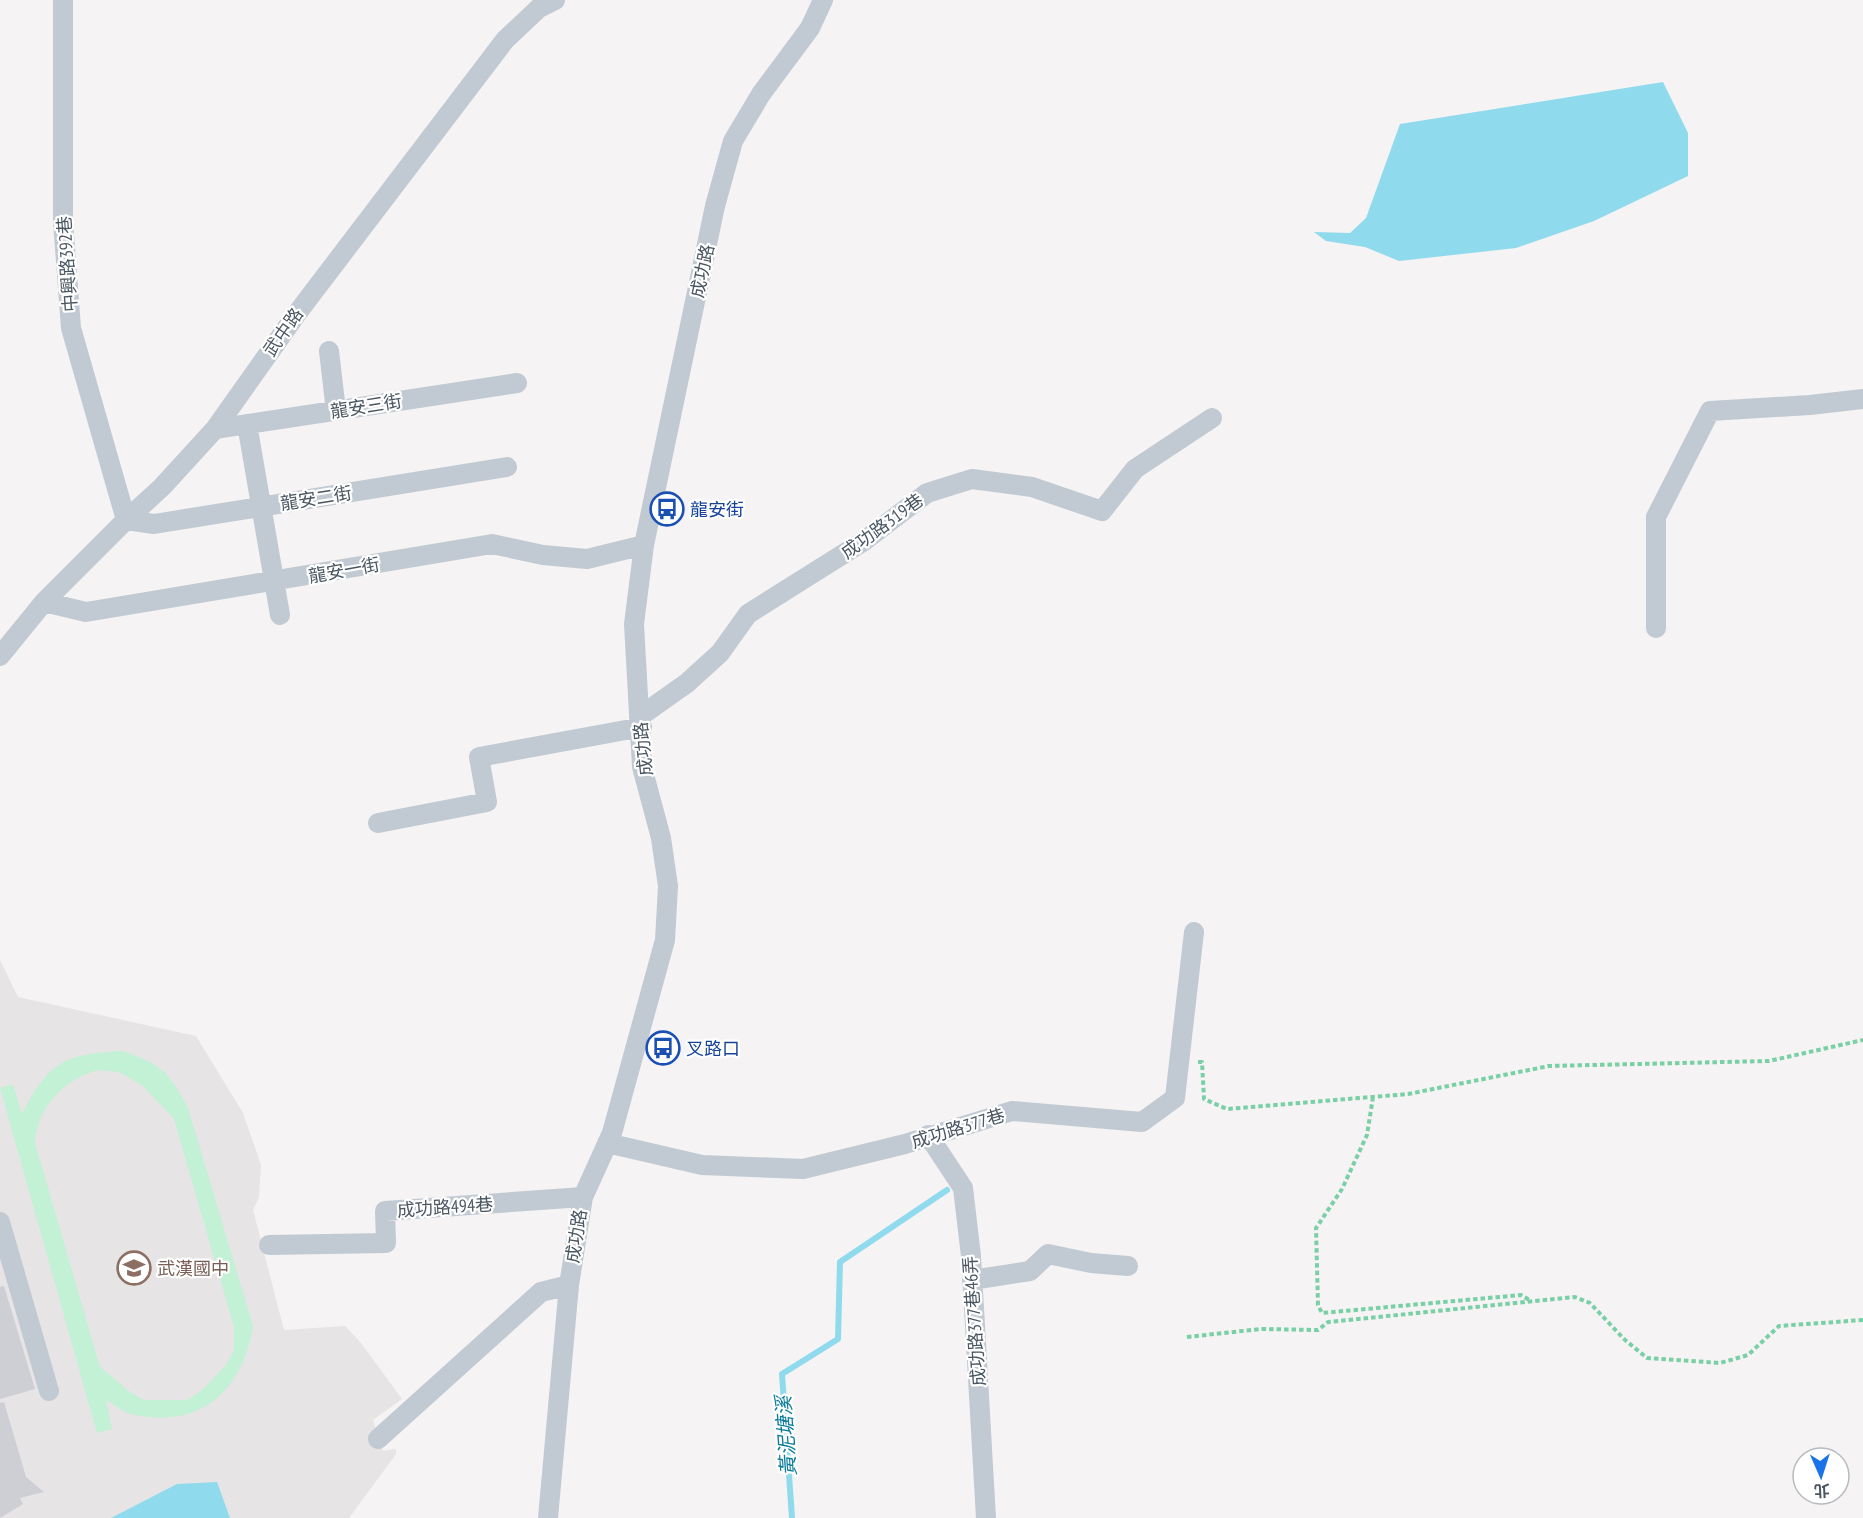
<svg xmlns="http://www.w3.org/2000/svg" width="1863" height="1518" font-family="'PT Sans Narrow','Noto Sans TC',sans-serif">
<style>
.education{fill:#e6e4e5}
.green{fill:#c3f1d5;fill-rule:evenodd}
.water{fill:#90daee}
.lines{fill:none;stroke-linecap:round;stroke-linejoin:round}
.stream{stroke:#90daee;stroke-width:6}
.building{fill:#cdcfd5}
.path{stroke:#7ad0a6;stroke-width:4;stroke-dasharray:4.5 3;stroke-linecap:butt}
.minor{stroke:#c1cad2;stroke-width:20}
.labels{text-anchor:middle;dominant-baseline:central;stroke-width:4.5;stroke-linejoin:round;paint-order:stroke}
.street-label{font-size:18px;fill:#4a5661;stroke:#fff}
.transit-label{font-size:18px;fill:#164399;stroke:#fff;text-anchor:start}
.education-label{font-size:18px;fill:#785e54;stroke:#fff;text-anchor:start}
.water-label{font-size:20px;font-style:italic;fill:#0c7c9b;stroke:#fff}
</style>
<rect width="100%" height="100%" fill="#f5f3f3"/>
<!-- education -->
<path class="education" d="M0,960L18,997L196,1036L243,1113L261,1165L259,1197L253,1210L284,1330L345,1326L361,1343L402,1399L373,1420L383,1451L396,1449V1454L349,1518H0Z"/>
<!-- green -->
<path class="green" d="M123,1051C162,1065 169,1071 188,1108L253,1326C243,1389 202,1429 135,1415C125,1414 115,1405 106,1400L112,1429L97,1433L0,1088L13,1084L22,1114C49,1061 65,1054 123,1051ZM98,1070L119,1072L143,1086L174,1119L234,1327V1350L226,1365L201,1391L187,1400H144L130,1392L100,1367L35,1143C38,1106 63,1080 98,1070Z"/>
<!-- water -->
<path class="water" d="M1663,82L1688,133V176L1594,221L1516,248L1399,261L1365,247L1326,241L1314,232L1350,233L1366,218L1400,124Z
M217,1482L230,1518H111L177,1484Z"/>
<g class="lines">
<!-- stream -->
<path class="stream" d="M792,1518L782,1374L838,1339L840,1262L947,1190"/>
</g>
<!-- building -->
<path class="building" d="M4,1286L35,1389L0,1399V1287Z
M4,1402L26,1477L44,1492L20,1498L23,1504L0,1518V1403Z"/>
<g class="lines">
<!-- path -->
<path class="path" d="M1198,1062H1202L1204,1099L1227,1109L1408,1094L1549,1066L1769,1061L1863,1040
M1373,1097L1367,1135L1342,1189L1316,1228L1318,1305L1322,1313L1521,1295L1531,1301
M1187,1337L1261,1329L1318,1330L1328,1322L1575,1297L1590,1303L1625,1340L1647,1358L1720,1363L1748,1355L1779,1326L1863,1320"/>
<!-- minor -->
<path class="minor" d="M63,0V221L71,328L126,520
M329,351L336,411
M247,424L280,615
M215,429L517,383
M126,520L154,524L507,467
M44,602L86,612L492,544L543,555L587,559L644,545
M1656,628V517L1710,411L1810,405L1863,399
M0,656L44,602L126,520L162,487L215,429L298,312L505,40L539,8L555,0
M639,717L687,683L720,653L748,614L864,541L927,493L972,479L1032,487L1102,511L1135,469L1212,418
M378,823L487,802L479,757L642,727
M928,1135L963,1188L971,1256L986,1518
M607,1143L702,1165L803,1169L905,1144L1012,1111L1142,1122L1175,1098L1194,932
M0,1222L49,1391
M269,1245L386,1243L385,1211L583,1197
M972,1280L1030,1271L1048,1254L1091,1263L1128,1266
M378,1439L541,1292L569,1285
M548,1518L569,1285L583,1197L612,1133L665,940L668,886L661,838L642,767L634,624L644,545L715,206L733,141L761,94L810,28L823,0"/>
</g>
<!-- icons -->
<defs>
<symbol id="bus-ring" viewBox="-11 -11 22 22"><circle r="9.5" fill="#fff" stroke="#1a4fb4" stroke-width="1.5"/><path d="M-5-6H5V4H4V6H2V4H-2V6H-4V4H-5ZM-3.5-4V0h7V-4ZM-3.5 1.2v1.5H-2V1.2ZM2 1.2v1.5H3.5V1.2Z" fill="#1a4fb4"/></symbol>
<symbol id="school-ring" viewBox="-11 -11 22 22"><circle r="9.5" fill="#fff" stroke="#8d6e63" stroke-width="1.5"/><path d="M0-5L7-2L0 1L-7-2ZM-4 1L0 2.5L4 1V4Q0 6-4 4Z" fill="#8d6e63"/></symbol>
</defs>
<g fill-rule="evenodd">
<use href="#bus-ring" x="648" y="490" width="38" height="38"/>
<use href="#bus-ring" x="644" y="1029" width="38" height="38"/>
<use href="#school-ring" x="115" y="1249" width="38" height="38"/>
</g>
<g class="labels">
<!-- street labels -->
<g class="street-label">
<text transform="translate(67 264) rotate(-94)">中興路392巷</text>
<text transform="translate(702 271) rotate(-78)">成功路</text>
<text transform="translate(283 332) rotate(-55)">武中路</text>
<text transform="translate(366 406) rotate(-9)">龍安三街</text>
<text transform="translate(316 498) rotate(-9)">龍安二街</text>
<text transform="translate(882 526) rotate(-36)">成功路319巷</text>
<text transform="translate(344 570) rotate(-10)">龍安一街</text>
<text transform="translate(643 749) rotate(-96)">成功路</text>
<text transform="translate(958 1128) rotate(-17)">成功路377巷</text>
<text transform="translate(445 1207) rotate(-4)">成功路494巷</text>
<text transform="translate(576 1236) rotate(-81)">成功路</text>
<text transform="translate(974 1321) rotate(-94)">成功路377巷46弄</text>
</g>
<!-- transit labels -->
<g class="transit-label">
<text x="690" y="509">龍安街</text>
<text x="686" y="1048">叉路口</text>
</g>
<!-- education labels -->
<g class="education-label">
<text x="157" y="1268">武漢國中</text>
</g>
<!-- water labels -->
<g class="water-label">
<text transform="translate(786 1436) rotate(-94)">黃泥塘溪</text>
</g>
</g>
<!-- north arrow -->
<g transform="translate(1821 1476) rotate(177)"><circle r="28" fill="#ffffff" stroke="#b7bbc0" stroke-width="1.5"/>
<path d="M0-4.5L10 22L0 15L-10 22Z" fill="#1a73e8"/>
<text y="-9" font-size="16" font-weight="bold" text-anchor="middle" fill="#4a5661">北</text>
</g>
</svg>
